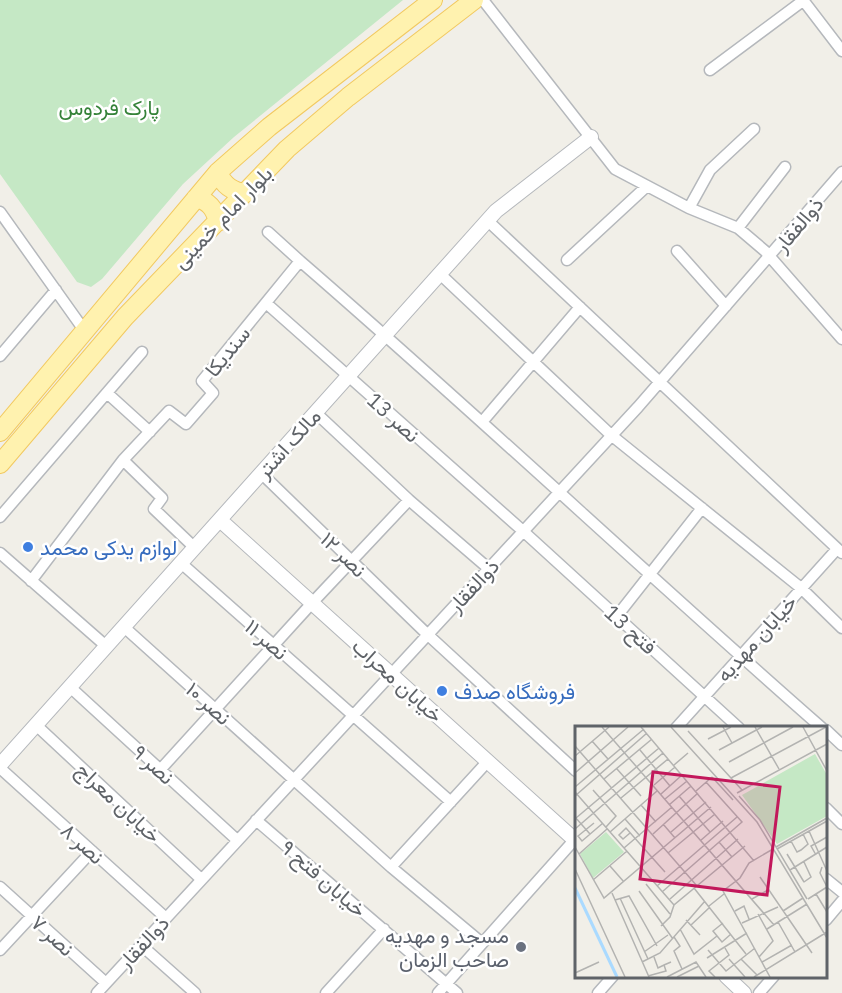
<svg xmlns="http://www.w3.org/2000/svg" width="842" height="993" font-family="'IBM Plex Sans',Vazirmatn,sans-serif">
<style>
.green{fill:#c5e8c5}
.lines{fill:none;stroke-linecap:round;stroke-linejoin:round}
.minor-casing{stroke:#b5b8bc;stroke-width:13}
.tertiary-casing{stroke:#b5b8bc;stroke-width:16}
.primary-casing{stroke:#f2c960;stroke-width:20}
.minor{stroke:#fff;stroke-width:10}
.tertiary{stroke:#fff;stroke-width:14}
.primary{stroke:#fff2af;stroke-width:18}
.shop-dot{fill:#3f7fe0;stroke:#fff;stroke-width:2}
.worship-dot{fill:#6b7280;stroke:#fff;stroke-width:2}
.labels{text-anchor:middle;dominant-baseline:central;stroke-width:5;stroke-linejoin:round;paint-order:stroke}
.park-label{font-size:21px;fill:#348238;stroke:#fff}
.street-label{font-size:21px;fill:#5f6368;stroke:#fff}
.shop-label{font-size:21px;fill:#366cbe;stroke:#fff;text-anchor:start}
.worship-label{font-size:21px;fill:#5b616d;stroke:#fff;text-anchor:end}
.inset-river{fill:none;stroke:#aadaff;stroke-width:3}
.inset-road{fill:none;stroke:#b3b3b1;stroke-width:1.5}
.view{fill:#c2185b;fill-opacity:0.15;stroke:#c2185b;stroke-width:3}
.inset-edge{fill:none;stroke:#5f6368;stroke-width:3}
</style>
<rect width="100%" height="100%" fill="#f1efe8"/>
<!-- green -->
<path class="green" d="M0,0H403L234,137L183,184L102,279L91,287L77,282L0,174Z"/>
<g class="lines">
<defs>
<path id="minor" d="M483,0L615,169L689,208L738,228L765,251L842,339
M803,0L842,51
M710,70L804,0
M689,208L710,170L754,129
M0,212L84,330
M488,221L842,553
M738,228L785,167
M268,232L300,261
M677,251L726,306
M567,260L647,186
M440,274L611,435L801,588L842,628
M266,303L523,531L739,728
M0,356L56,290
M107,393L150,432
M316,413L409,500L488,568
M482,422L580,307
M123,460L162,498L154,509L195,548
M261,473L427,634L576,771
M0,517L142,352
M0,553L106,646
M181,563L451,802
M31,581L123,460L169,411L186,424L213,393L202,381L300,261C477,414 646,574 822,728
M617,616L702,508
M124,627L391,867L482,943
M70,687L237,840
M36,725L201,879
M676,728L837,549
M826,730L842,745
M0,768L166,918
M160,770L312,603L409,500
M826,808L842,824
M256,820L457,993
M391,867L488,761
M826,879L842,892
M0,887L106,983
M826,920L842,901
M141,945L195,993
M0,950L92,851
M97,993L638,407L842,172
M326,993L384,929
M438,993L576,838
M598,993L613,976
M759,993L774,976"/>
<path id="tertiary" d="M220,520L576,841
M0,765L496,211L591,137
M726,976L744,993"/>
<path id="primary" d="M218,172C223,185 232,192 246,193
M196,198C209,201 215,209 218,222
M0,432L218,172L269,127L433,0
M0,464L125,317L287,149L348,97L474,0"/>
</defs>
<!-- minor casing -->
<use href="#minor" class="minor-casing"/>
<!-- tertiary casing -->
<use href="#tertiary" class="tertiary-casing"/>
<!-- primary casing -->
<use href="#primary" class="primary-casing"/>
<!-- minor -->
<use href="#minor" class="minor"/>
<!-- tertiary -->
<use href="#tertiary" class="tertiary"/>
<!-- primary -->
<use href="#primary" class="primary"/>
</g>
<!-- markers -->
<g class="shop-dot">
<circle cx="28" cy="547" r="6"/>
<circle cx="442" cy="691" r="6"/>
</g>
<circle class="worship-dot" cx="521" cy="947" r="6"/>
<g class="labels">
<!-- park labels -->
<g class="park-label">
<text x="109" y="107">پارک فردوس</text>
</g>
<!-- street labels -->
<g class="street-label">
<text transform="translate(222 217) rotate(-46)">بلوار امام خمینی</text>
<text transform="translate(798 224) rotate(-50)">ذوالفقار</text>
<text transform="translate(227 351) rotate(-51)">سندیکا</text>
<text transform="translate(394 417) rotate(42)">نصر 13</text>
<text transform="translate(288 443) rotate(-48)">مالک اشتر</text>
<text transform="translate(344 554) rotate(44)">نصر ۱۲</text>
<text transform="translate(473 585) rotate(-47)">ذوالفقار</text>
<text transform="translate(631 629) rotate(42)">فتح 13</text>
<text transform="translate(756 638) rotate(-48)">خیابان مهدیه</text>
<text transform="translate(267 639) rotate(41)">نصر ۱۱</text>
<text transform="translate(398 680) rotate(42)">خیابان محراب</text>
<text transform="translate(209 703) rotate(42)">نصر ۱۰</text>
<text transform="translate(154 764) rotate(42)">نصر ۹</text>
<text transform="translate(119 802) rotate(43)">خیابان معراج</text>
<text transform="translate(83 843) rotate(42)">نصر ۸</text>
<text transform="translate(324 878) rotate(41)">خیابان فتح ۹</text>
<text transform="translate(53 935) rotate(42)">نصر ۷</text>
<text transform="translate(143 942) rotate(-47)">ذوالفقار</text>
</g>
<!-- shop labels -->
<g class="shop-label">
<text x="40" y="547">لوازم یدکی محمد</text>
<text x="454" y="691">فروشگاه صدف</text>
</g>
<!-- worship labels -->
<g class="worship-label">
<text x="509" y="935">مسجد و مهدیه<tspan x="509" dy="24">صاحب الزمان</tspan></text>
</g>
</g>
<!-- overview -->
<g transform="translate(575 726)">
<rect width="252" height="252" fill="#f1efe8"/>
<path d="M240,28L252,49V90L202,118L167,69ZM31,106L49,126L18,152L5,128Z" fill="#c5e8c5"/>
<path class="inset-river" d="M0,162L42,251"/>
<path class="inset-road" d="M27,1L199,199M66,1L179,135M96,1L182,96L252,212M148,1L157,17M180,1L204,43M228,1L252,45M113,5L167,64M133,13L156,1M17,15L33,33M0,20L122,160M65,24L95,60M144,24L187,1M0,30L34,1M154,36L218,1M99,39L113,27M42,43L66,70M0,47L53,1M137,51L158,74M156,52L251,1M29,53L77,13M79,59L100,41M0,61L69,3M18,64L41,90L31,101M121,65L137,51M0,66L99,179M162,67L252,18M86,68L107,49M0,70L72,7M104,70L135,106M164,70L185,94L232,173M46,72L93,33M90,73L112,55M66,79L81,96M94,79L116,60M0,91L15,108M1,92L84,22M50,93L65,110M19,97L3,110L7,115L28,97M88,98L100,112M0,103L88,27M234,105L252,145M35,106L82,65M96,106L131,76M55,107L48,113L44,109L51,102L65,118L90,146M78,108L123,67M125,115L148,95M216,115L222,126L226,124L233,118L228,108M144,116L157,131M0,121L29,172L136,81M201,121L252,92M49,122L97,81M202,123L252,95M93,127L140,88M4,128L32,103M212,128L229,156M241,129L236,120L252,111M229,136L236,151L229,156M35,140L49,156M247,141L245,147L252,161M0,143L50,251M215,144L252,121M185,151L237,227M18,154L52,125M71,158L95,188M82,160L162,91M119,162L171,228M64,165L98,213M87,166L167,96L131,56M37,167L74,251M241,168L252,186M45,172L73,233M95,173L163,113M177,173L193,164M233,173L252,161M40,174L54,170L82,220M134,180L149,168M160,185L169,180L174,193M208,185L228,172M183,188L198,215L184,231M111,194L125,209M203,196L220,226M148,197L138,205L147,216L156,208M167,197L203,181M116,199L135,181M86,200L95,191L99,179L170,120M105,203L119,228L142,210M192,203L232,178M99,211L105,220L99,225L107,243M133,224L151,245L180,222M69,226L93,209M79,231L83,242L89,239M132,232L172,207M154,233L170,251M166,233L182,249M67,236L85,227L130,175M187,236L217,219M0,247L24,236M73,250L91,245L89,239L96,236M92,251L121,236L131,251M102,251L124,240M140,251L134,245L154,229L150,222M179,251L252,206M195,251L148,165L165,152L174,137L198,123"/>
<path class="view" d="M78,46L205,61L192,169L65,153Z"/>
<rect width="252" height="252" class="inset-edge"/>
</g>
</svg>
